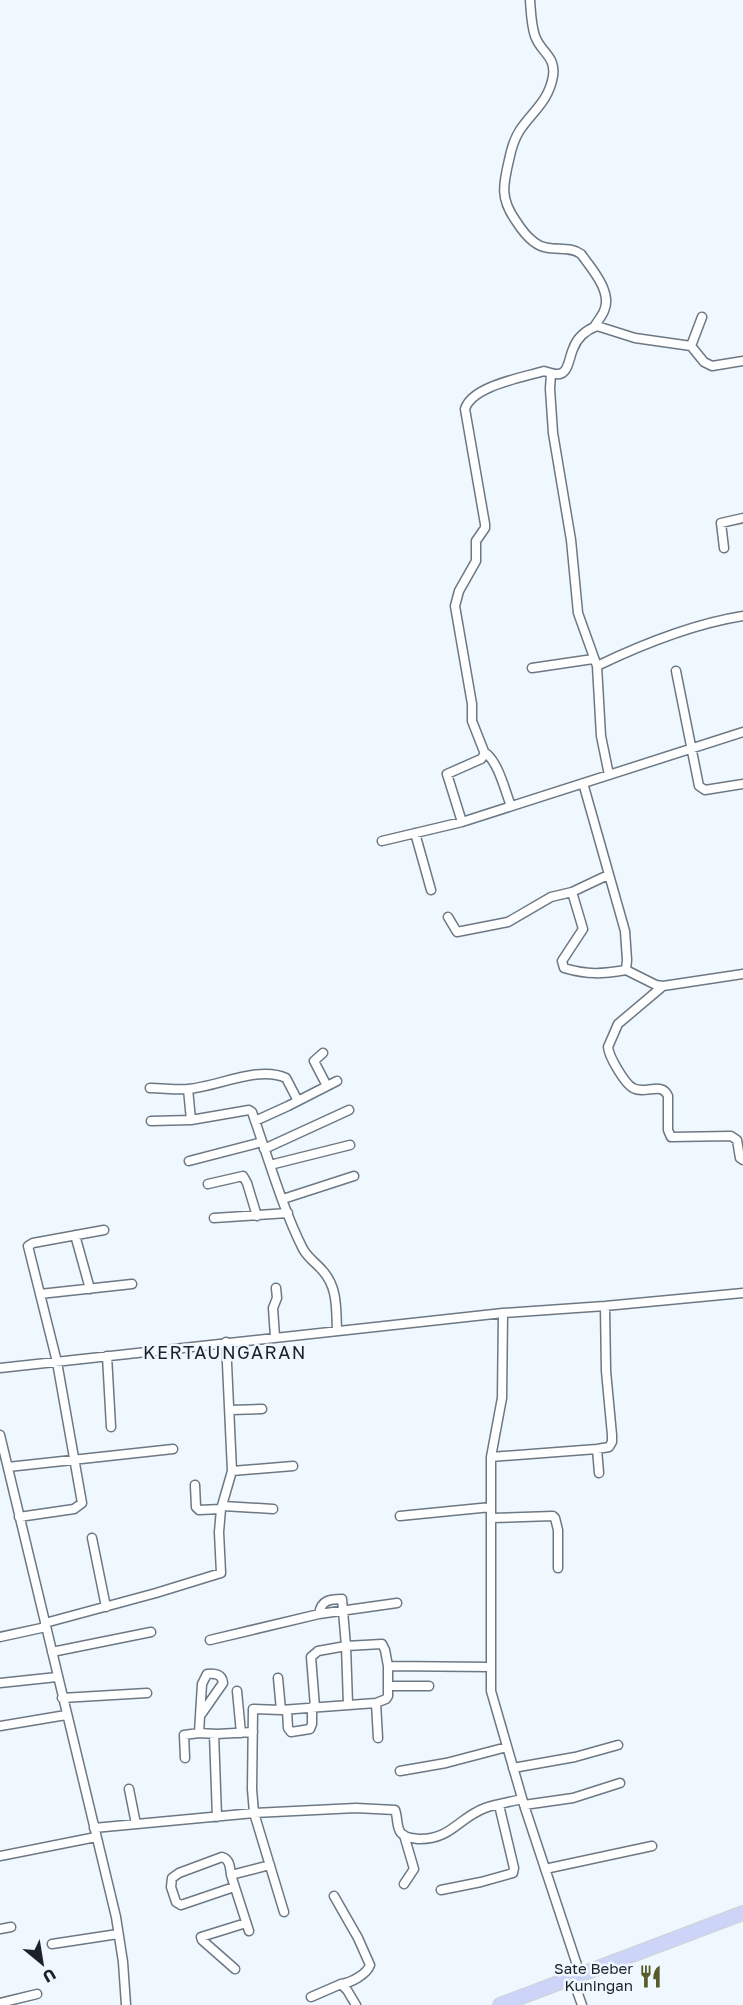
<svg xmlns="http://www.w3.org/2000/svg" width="743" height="2005" font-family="'Golos Text',sans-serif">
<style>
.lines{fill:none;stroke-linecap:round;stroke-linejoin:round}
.street-casing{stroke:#6c7883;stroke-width:11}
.primary-casing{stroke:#d2d3d4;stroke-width:16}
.street{stroke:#fff;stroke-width:8}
.primary{stroke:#ccd4f8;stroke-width:14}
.labels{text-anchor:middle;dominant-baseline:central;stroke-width:5;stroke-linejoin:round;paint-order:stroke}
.poi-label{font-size:15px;fill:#1d2226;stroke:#eff7ff;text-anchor:end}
.quarter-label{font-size:18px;letter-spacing:1.5px;fill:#1d2226;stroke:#eff7ff}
</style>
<rect width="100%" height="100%" fill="#eff7ff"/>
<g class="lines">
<defs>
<path id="street" d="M530,0C531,12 531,24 535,36C541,53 556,56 553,76C549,101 532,112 520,130C514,139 511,150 509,160C503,185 500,199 516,221C521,229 526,236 534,242C549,254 568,244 581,254C591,268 613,292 604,311C602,316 597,322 594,327
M691,346L702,317
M551,373C569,379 568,360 573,349C577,338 586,330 597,326L635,338L691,346L704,362L712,366L743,361
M724,548L721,523L743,518
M532,668L593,659
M676,671L699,786L705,790L743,784
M484,752C498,760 505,791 511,806
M609,775L601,736L597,666C643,644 692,624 743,616
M583,783L625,931L627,960L626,970L656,985L663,986
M462,822L447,774L481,759L485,754L472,721V704L455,606L459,591L476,561V541L485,528V524L465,409C472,386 521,378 544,371L551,373L550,389L553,433L571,540L578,613L597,666
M415,833L431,890
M382,841L462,822L743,732
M608,875L572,892L583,929L562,961L564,968C588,975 602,974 626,970
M448,917L457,932L508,922L551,897L572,892
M743,974L663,986L618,1024L608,1047C609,1057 625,1084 633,1088C645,1095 662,1081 668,1096V1130L671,1137L731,1136L737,1140L740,1158L743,1160
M323,1053L314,1061L327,1086
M150,1088C163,1088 176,1090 188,1089C217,1087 259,1065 286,1078L298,1101
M188,1089L191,1120L249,1110L252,1112C268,1157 282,1207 303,1249C308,1258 316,1263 322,1270C338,1287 336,1309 337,1330
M151,1121L191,1120
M255,1121L288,1106L337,1081
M264,1149L349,1110
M189,1161L262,1142
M270,1165L350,1145
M208,1184L243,1176L247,1183L257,1216
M283,1199L354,1176
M214,1218L288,1213
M75,1235L90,1289
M40,1294L132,1284
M503,1313L502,1398L491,1457V1691L524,1805L580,1974
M275,1337L273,1308L277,1298L276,1288
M107,1356L111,1427
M0,1368L503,1313L605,1306L743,1293
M230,1410L262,1409
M0,1435L116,1917L123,1962L126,2005
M597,1449L599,1473
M491,1457L597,1449L609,1447L612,1442V1435L606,1371L605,1306
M8,1467L173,1449
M232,1471L293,1466
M195,1485L196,1507L199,1510L221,1509
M223,1506L273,1509
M400,1516L491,1507
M19,1517L74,1509L82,1503L57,1362L28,1246L33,1243L104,1230
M491,1518L553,1516L555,1518L558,1530V1568
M92,1538L106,1607
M319,1614L397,1603
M45,1623L156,1593L221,1573L219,1532L221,1509L232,1471L226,1342
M0,1637L46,1627
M210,1640L319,1614C321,1600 330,1599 342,1599L346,1646L382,1644L385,1650L388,1666L491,1667
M52,1652L151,1632
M207,1674C215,1673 222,1674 223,1683L200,1716L202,1684Z
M278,1678L281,1710
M0,1683L57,1677
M389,1686H429
M237,1691L241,1733
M62,1698L147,1693
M376,1703L378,1738
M315,1707L311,1657L318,1651L346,1646L348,1704
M287,1710L288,1728L291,1732L310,1729L312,1724V1707
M200,1716L199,1733L217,1734L253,1732
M0,1726L66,1715
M214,1734L217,1817
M185,1758L184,1735L199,1733
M513,1768L575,1757L618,1745
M400,1771L446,1763L507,1747
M129,1789L136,1824
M524,1805L573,1798L620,1783
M94,1828L254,1813L356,1808L395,1810C398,1817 396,1827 401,1833C405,1838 412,1838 418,1839C451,1840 458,1818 485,1808C497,1804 510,1802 522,1799
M404,1835L414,1869L404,1884
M0,1856L96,1837
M545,1869L652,1846
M231,1875C230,1868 230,1859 222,1857L179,1873L172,1878L171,1887L176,1902L181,1905L234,1887
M441,1890L481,1882L513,1873L514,1868L499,1805
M334,1896L358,1938L370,1965C367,1974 351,1983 341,1984L347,1990L356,2005
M284,1912L254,1813L252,1789L253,1709L281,1710L376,1703L386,1699L388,1696V1666
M0,1929L11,1927
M249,1931L231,1875L270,1865
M52,1944L118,1934
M235,1969L202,1940L201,1937L246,1923
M572,1977L582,2005
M311,1997L341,1984
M0,2003L37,1994"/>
<path id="primary" d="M500,2005L743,1913"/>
</defs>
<!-- street casing -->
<use href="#street" class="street-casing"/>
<!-- primary casing -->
<use href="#primary" class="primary-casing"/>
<!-- street -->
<use href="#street" class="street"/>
<!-- primary -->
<use href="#primary" class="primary"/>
</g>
<!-- icons -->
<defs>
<symbol id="restaurant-bare" viewBox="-9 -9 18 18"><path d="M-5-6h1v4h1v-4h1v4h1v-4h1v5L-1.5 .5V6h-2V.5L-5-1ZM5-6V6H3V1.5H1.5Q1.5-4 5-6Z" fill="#585c29" stroke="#eff7ff" stroke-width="2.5" paint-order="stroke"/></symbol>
</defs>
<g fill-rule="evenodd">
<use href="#restaurant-bare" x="634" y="1960" width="33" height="33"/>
</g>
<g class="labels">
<!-- poi labels -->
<g class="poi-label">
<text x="633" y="1968">Sate Beber<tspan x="633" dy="17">Kuningan</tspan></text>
</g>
<!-- quarter labels -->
<g class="quarter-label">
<text x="225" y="1352">KERTAUNGARAN</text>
</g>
</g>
<!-- north arrow -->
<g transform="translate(42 1963) rotate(150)" stroke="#eff7ff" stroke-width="4.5" paint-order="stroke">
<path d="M0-4.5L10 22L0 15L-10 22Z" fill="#1d2226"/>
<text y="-9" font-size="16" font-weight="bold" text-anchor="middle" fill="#1d2226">U</text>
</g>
</svg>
